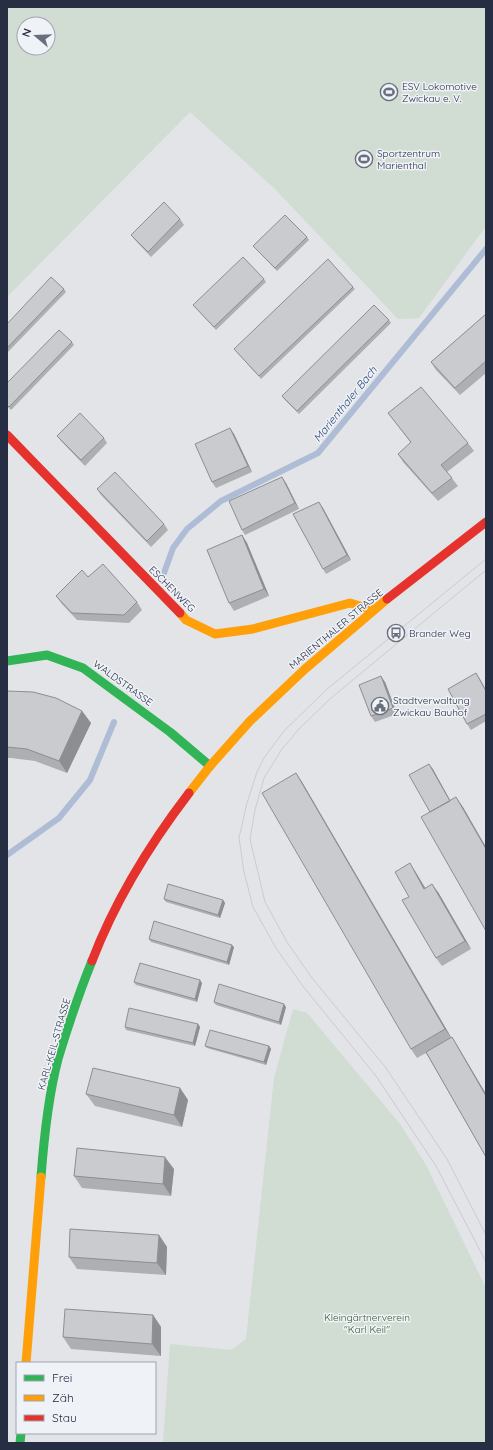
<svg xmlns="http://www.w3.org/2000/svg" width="493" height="1450" font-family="Quicksand,sans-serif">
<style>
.green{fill:#d1dcd2;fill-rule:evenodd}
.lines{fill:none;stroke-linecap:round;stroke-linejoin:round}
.stream{stroke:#aebdd5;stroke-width:6}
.fast{stroke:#30b455;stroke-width:9}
.slow{stroke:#ff9f0a;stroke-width:9}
.jam{stroke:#e5322d;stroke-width:9}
.tram{stroke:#cacccf;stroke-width:1}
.wall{fill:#adafb2}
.shaded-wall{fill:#8d8e91}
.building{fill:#c9cbcf;stroke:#8d8e91}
.labels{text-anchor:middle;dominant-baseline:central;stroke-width:3;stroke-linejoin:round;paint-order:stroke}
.poi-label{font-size:10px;fill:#262e43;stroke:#eff2f7;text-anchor:start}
.street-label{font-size:10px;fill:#262e43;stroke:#eff2f7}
.park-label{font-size:10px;fill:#376032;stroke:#eff2f7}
.water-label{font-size:11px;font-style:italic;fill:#2d487b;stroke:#eff2f7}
</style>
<rect width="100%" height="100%" fill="#e2e4e7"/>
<!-- green -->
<path class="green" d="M7,7H486V226L419,318L398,319L275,189L190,112L7,297ZM24,24H48V48H24Z
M293,1009L307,1013L400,1124L426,1165L486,1288V1443H163L170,1344L231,1350L246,1339L274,1078Z"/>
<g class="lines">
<!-- stream -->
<path class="stream" d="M164,573L173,548L187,529L221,501L318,453L486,249
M7,855L59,818L90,780L114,722"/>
<!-- fast -->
<path class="fast" d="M7,661L47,655L83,668L170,732L210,766
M41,1177C44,1137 48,1097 58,1059C68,1026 79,993 92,961
M20,1443L21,1433"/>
<!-- slow -->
<path class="slow" d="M180,613L186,620L215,634L253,629L350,603L373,610
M189,793L210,766L250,721L305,669L387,599
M26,1363L41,1177"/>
<!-- jam -->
<path class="jam" d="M7,435L180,613
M387,599L486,522
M92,961C115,901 150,844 189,793"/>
<!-- tram -->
<path class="tram" d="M486,559L326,690L284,731L264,758L257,772L247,803L239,838L244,872L253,907L276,948L302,985L376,1076L436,1166L486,1262
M486,570L331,698L300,728L282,749L264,778L255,810L250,839L265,902L287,942L312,978L386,1068L447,1159L486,1235"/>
</g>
<!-- wall -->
<path class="wall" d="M180,219L184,225L151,257L135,240L131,235Z
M307,237L309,240L277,271L253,246Z
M264,279L266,282L216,330L193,305Z
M353,287L355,289L261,379L234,349Z
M64,289L66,292L7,353V324Z
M486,314V373L460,395L436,370L431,362Z
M389,320L391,323L299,414L284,399L282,396Z
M72,342L74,345L11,410L7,406V383Z
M388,413L468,443L474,451L447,472L458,486L438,501L403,462L398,454L411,443Z
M234,434L252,472L216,488L212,482Z
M57,436L104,438L107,443L85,466L61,441Z
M286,483L299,509L245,535L242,530Z
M97,489L164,524L168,530L151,547L101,495Z
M323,508L351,560L326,574L323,569Z
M242,535L247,543L269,596L234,611L229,603Z
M88,577L137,602L142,610L129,623L77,620L62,604L56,596Z
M476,673L486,690V721L471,730L467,724Z
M385,682L397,714L375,722L371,716Z
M7,691L82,711L91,723L67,773L35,761L11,758H7Z
M296,773L302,782L451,1037L457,1045L486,1094V1157L426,1053L417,1058L411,1049Z
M415,871L425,888L438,892L471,949L442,966L436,958L409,897Z
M164,899L223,900L225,903L220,918L166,902Z
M149,939L234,947L229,965L151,942Z
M134,982L202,983L197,1002L136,985Z
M214,1002L286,1007L281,1025L216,1005Z
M198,1024L200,1027L195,1046L126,1030L125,1027Z
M205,1046H269L271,1049L266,1065L207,1048Z
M180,1088L188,1100L182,1127L95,1106L86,1094Z
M174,1169L171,1196L82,1188L74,1176Z
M159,1235L167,1247L166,1275L77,1269L69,1257Z
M153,1315L161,1327V1356L71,1349L63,1337Z"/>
<!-- shaded-wall -->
<path class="shaded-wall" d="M230,428L234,434L252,472L248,466Z
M282,477L286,483L299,509L295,503Z
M319,502L323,508L351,560L347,555Z
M242,535L247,543L269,596L264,589Z
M476,673L480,679L486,690V691Z
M381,676L385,682L397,714L393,708Z
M82,711L91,723L67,773L59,761Z
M429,764L433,769L456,811L452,806Z
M296,773L302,782L452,1039L445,1029Z
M456,797L463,807L486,847V849Z
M410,863L415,871L430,896L424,889Z
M432,884L438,892L471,949L465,941Z
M223,900L225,903L220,918L218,915Z
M232,945L234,947L229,965L227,962Z
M200,980L202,983L197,1002L195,999Z
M284,1004L286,1007L281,1025L279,1022Z
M198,1024L200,1027L195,1046L193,1043Z
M452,1037L457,1045L486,1094V1096Z
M269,1046L271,1049L266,1065L264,1062Z
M180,1088L188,1100L182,1127L174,1115Z
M165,1157L174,1169L171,1196L163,1184Z
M159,1235L167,1247L166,1275L157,1263Z
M153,1315L161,1327V1356L152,1344Z"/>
<!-- building -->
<path class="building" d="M164,202L180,219L148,252L131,235Z
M285,215L307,237L275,268L253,246Z
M243,257L264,279L214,327L193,305Z
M328,259L353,287L259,376L234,349Z
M51,277L64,289L7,348V324Z
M374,305L389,320L297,411L282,396Z
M486,314V361L455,388L431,362Z
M59,330L72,342L9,407L7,405V383Z
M421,387L468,443L441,465L452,478L432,493L398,454L411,442L388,413Z
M80,413L104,438L81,460L57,436Z
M230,428L248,466L212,482L195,444Z
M115,472L164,524L147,541L97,489Z
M282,477L295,503L242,530L229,501Z
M319,502L347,555L323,569L293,514Z
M242,535L264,589L229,603L207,550Z
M103,564L137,602L124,615L72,613L56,596L82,570L88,577Z
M476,673L486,691V714L467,724L448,689Z
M381,676L393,708L371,716L359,685Z
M7,691L33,692L56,698L82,711L59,761L27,749L7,747Z
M429,764L450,801L430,812L409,775Z
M296,773L445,1029L411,1049L262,793Z
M456,797L486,849V931L421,817Z
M410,863L424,889L432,884L465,941L436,958L402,900L409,897L395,872Z
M168,884L223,900L218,915L164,899Z
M154,921L232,945L227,962L149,939Z
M140,963L200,980L195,999L134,982Z
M219,984L284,1004L279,1022L214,1002Z
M129,1008L198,1024L193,1043L125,1027Z
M210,1030L269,1046L264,1062L205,1046Z
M452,1037L486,1096V1157L426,1052Z
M93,1068L180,1088L174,1115L86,1094Z
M77,1148L165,1157L163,1184L74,1176Z
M70,1229L159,1235L157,1263L69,1257Z
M65,1309L153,1315L152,1344L63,1337Z"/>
<!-- icons -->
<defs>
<symbol id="stadium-ring" viewBox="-11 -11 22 22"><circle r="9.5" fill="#eff2f7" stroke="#686e7c" stroke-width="1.5"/><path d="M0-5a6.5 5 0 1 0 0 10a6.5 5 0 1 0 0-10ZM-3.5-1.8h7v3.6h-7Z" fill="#686e7c"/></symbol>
<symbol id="bus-ring" viewBox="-11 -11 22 22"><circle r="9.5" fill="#eff2f7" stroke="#686e7c" stroke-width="1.5"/><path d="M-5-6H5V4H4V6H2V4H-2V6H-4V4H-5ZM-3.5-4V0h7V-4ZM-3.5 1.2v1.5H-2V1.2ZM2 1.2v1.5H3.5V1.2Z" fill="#686e7c"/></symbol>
<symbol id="civic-ring" viewBox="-11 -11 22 22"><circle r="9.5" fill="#eff2f7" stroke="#686e7c" stroke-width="1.5"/><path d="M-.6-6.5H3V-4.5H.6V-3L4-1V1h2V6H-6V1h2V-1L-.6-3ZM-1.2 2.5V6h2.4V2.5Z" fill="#686e7c"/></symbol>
</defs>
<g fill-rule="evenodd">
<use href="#stadium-ring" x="379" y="82" width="20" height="20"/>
<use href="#stadium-ring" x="354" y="149" width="20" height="20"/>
<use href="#bus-ring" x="386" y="623" width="20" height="20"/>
<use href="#civic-ring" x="370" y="696" width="20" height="20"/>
</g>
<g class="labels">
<!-- poi labels -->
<g class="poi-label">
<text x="402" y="86">ESV Lokomotive<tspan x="402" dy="12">Zwickau e. V.</tspan></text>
<text x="377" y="153">Sportzentrum<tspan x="377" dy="12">Marienthal</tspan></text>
<text x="409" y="633">Brander Weg</text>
<text x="393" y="700">Stadtverwaltung<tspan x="393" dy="12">Zwickau Bauhof</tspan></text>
</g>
<!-- street labels -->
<g class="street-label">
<text transform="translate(172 589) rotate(45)">ESCHENWEG</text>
<text transform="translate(336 629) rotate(-40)">MARIENTHALER STRASSE</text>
<text transform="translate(123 683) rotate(36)">WALDSTRASSE</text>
<text transform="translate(54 1044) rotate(-74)">KARL-KEIL-STRASSE</text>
</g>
<!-- park labels -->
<g class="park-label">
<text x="367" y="1317">Kleingärtnerverein<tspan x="367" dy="12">"Karl Keil"</tspan></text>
</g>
<!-- water labels -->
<g class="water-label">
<text transform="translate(345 404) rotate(-51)">Marienthaler Bach</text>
</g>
</g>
<!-- border -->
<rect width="493" height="1450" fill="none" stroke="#262e43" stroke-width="16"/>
<!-- legend -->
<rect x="16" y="1362" width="140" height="72" fill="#eff2f7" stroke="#9fa4af"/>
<rect x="24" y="1375" width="20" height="6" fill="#30b455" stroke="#9fa4af"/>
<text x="52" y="1382" font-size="12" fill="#262e43">Frei</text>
<rect x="24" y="1395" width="20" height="6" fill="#ff9f0a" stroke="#9fa4af"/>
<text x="52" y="1402" font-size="12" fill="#262e43">Zäh</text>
<rect x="24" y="1415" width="20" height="6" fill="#e5322d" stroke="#9fa4af"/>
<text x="52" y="1422" font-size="12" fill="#262e43">Stau</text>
<!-- north arrow -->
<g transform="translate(36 36) rotate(289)"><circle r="19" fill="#eff2f7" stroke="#9fa4af"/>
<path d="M0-3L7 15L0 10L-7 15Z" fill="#686e7c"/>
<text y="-6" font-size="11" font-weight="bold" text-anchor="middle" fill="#262e43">N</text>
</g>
</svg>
